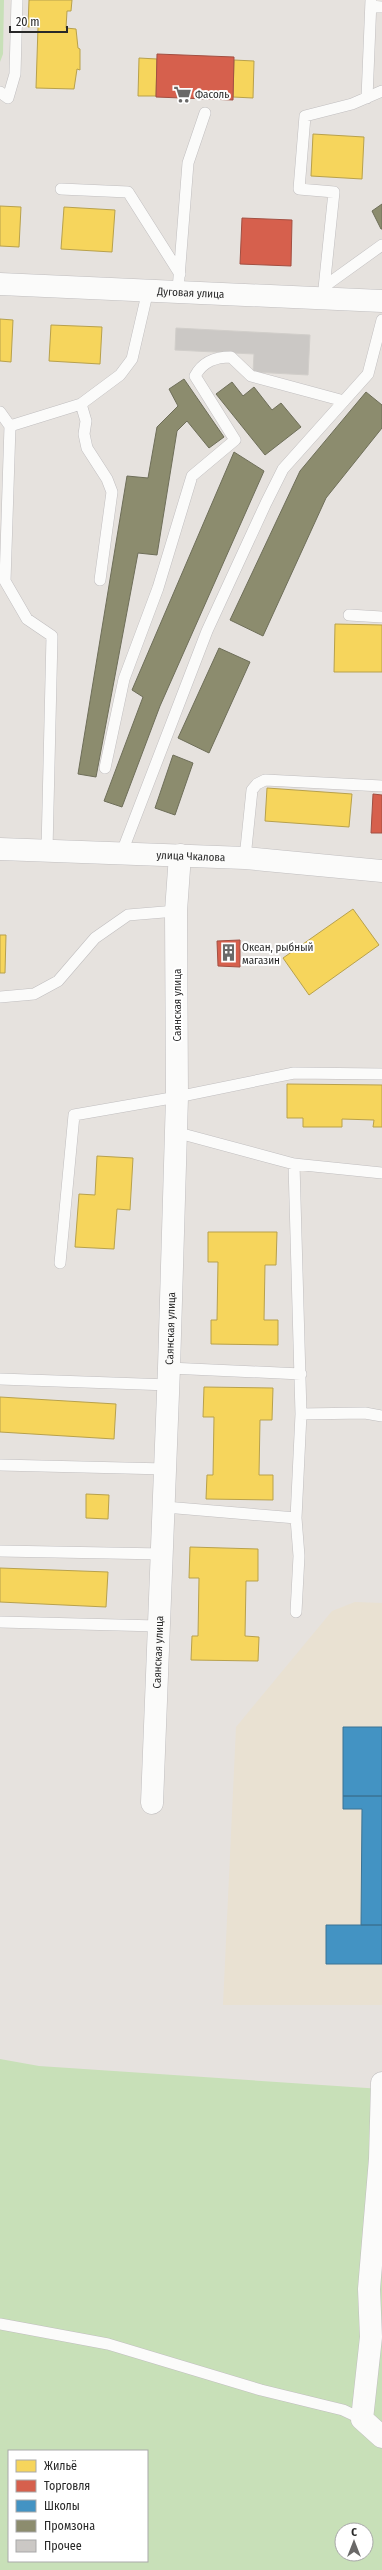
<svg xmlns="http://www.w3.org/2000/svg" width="382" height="2570" font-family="'Fira Sans Condensed',sans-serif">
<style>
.education{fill:#e9e1d2}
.green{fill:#c8e0b8;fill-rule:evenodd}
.homes{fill:#f6d55c;stroke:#b8a14c}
.shops{fill:#d6604d;stroke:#a24f42}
.schools{fill:#4393c3;stroke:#3b7394}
.industry{fill:#8c8c6e;stroke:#6e6e59}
.building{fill:#cbc8c5;stroke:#d1ceca}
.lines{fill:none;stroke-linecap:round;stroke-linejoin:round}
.lane-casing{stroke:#c0bebf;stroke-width:12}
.street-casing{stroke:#c0bebf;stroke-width:23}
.secondary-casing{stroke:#c0bebf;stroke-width:23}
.lane{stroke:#fbfbfa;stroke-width:11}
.street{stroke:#fbfbfa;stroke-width:22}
.secondary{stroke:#fbfbfa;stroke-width:22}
.labels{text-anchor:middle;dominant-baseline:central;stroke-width:4;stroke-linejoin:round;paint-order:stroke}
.poi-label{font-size:11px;fill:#282828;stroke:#fff;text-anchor:start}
.street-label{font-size:11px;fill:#282828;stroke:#fff}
</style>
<rect width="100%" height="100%" fill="#e6e2de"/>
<!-- education -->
<path class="education" d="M355,1602L382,1603V2005H223L236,1727L332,1611Z"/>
<!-- green -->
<path class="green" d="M0,0H4L3,54L0,62Z
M0,2059L39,2066L382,2089V2570H0ZM9,2451H147V2561H9ZM342,2530H366V2554H342Z"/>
<!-- homes -->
<path class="homes" d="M29,0H72L71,11H67L66,28L76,29L78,48L80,49V70L77,69L74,89L36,88L38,27H28Z
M139,58L157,59L156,96H138Z
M234,60L254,61L253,98L233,97Z
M313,134L364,137L362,179L311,176Z
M0,206L21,207L19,247L0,246Z
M64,207L115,210L112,252L61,249Z
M0,319L13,320L11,362L0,361Z
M51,325L102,327L100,364L49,361Z
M335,624L382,625V672H334Z
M267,788L352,794L349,827L265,821Z
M353,909L379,945L309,995L283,958Z
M0,935H6L5,973H0Z
M287,1084L382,1085V1127H373L374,1120L342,1119V1127H303V1118H287Z
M97,1156L133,1158L130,1210L117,1209L114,1249L75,1247L79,1194L95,1195Z
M208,1232H277L276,1265H265L264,1320H278V1345L211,1344V1320H217L218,1262H208Z
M204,1387L273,1388L272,1420H260L259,1475H273V1500L206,1499L207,1475H213L214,1417H203Z
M0,1397L116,1404L114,1439L0,1432Z
M86,1494L109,1495L108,1519L86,1518Z
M190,1547L258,1549V1581H246L245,1636L259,1637L258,1661L191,1660L192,1636H198L199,1578H189Z
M0,1568L108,1572L106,1607L0,1602Z"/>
<!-- shops -->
<path class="shops" d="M157,54L234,57L233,100L156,97Z
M242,218L292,220L291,266L240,264Z
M373,794L382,795V833H371Z
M240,940V967L218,966L217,941Z"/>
<!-- schools -->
<path class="schools" d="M343,1727H382V1796H343Z
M343,1796H382V1925H361L362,1809H343Z
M326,1925H382V1964H326Z"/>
<!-- industry -->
<path class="industry" d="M382,204V229H381L372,211Z
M184,379L224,437L209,448L187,421L177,431L157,555L138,553L96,777L78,774L127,476L148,478L157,427L178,406L169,389Z
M232,382L243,396L254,387L272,410L281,403L301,427L265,455L216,394Z
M366,392L382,405V428L326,498L263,636L230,620L300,471Z
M234,452L264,471L160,706L122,807L104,801L143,697L132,690Z
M219,648L250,662L209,753L178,738Z
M173,755L193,763L175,815L155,808Z"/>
<!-- building -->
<path class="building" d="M176,328L310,335L308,375L253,372L254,354L175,350Z"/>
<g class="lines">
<defs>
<path id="lane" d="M371,6L382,7
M0,92L8,98L15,74L17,0
M367,98L371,0
M61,189L128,192L180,274
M325,286L382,245
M178,290L188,163L205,113
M323,298L334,192L299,189L305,116L352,104L382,91
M81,404L86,421L84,434L87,448L107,479L112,492L100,580
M0,412L10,426L5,581L27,619L52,636L47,850
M10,426L81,404L120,375L132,359L148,290
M349,615L382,617
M105,768L124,679L158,588L192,476L235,440L195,376C203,361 216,357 231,357L251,376L344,401
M122,852L207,631L266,503L283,469L368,374L382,320
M245,858L252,790L257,784L265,780L382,786
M0,997L34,994L58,981L95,938L128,915L176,911
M175,1132L294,1164L382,1173
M294,1164L301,1414L365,1413L382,1416
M60,1263L74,1115L177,1097L294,1073L382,1074
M169,1368L301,1374
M0,1379L169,1385
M0,1465L166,1469
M165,1507L296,1518L301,1414
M0,1551L163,1554
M296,1612L299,1556L296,1518
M0,1622L158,1626
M0,2324L108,2344L261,2390L343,2410L362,2419"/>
<path id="street" d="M382,2083L380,2159L369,2289L371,2337L362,2419L382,2437"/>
<g id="secondary">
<path id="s1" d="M0,284L382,301"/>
<path id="s2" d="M0,849L245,858L382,871"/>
<path id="s3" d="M152,1803L169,1368L177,1097L176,911L180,855"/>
</g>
</defs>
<!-- lane casing -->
<use href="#lane" class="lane-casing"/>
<!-- street casing -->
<use href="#street" class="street-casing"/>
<!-- secondary casing -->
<use href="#secondary" class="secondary-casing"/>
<!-- lane -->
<use href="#lane" class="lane"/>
<!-- street -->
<use href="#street" class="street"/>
<!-- secondary -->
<use href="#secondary" class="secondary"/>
</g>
<!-- icons -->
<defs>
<symbol id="supermarket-bare" viewBox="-9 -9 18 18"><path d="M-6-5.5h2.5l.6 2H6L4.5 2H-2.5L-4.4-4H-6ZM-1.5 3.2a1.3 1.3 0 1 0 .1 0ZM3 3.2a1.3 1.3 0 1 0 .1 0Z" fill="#6a6968" stroke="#fff" stroke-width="2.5" paint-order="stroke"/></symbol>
<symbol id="building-bare" viewBox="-9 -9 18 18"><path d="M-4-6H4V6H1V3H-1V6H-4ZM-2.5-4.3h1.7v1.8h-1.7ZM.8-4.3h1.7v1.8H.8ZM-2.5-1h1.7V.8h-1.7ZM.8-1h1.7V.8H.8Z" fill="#6a6968" stroke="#fff" stroke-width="2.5" paint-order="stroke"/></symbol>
</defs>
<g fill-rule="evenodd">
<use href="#supermarket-bare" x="170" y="82" width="25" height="25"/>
<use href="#building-bare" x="216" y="940" width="25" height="25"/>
</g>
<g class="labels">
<!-- poi labels -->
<g class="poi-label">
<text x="195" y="94">Фасоль</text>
<text x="242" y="947">Океан, рыбный<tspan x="242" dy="13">магазин</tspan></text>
</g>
<!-- street labels -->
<g class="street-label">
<text stroke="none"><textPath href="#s1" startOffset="191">Дуговая улица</textPath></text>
<text stroke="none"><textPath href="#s2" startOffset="191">улица Чкалова</textPath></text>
<text transform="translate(177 1005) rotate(-90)">Саянская улица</text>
<text stroke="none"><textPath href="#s3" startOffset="475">Саянская улица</textPath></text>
<text stroke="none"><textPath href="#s3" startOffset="151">Саянская улица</textPath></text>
</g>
</g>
<!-- legend -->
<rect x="8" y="2450" width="140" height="112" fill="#ffffff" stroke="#a9a9a9"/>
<rect x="16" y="2460" width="20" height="12" fill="#f6d55c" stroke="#a9a9a9"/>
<text x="44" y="2470" font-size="12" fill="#282828">Жильё</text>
<rect x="16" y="2480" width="20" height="12" fill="#d6604d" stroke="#a9a9a9"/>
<text x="44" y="2490" font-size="12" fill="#282828">Торговля</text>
<rect x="16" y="2500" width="20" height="12" fill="#4393c3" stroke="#a9a9a9"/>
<text x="44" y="2510" font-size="12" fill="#282828">Школы</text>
<rect x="16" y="2520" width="20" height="12" fill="#8c8c6e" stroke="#a9a9a9"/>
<text x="44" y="2530" font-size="12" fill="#282828">Промзона</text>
<rect x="16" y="2540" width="20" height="12" fill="#cbc8c5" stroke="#a9a9a9"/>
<text x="44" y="2550" font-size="12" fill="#282828">Прочее</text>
<!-- north arrow -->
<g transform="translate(354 2542)"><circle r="19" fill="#ffffff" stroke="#a9a9a9"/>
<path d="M0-3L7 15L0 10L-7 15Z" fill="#6a6968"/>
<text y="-6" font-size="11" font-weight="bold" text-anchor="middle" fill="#282828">С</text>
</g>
<!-- scale -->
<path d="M10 26v6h57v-6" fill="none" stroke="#282828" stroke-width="2"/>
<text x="16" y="26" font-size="12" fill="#282828" stroke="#ffffff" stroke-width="3" paint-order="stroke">20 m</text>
</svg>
